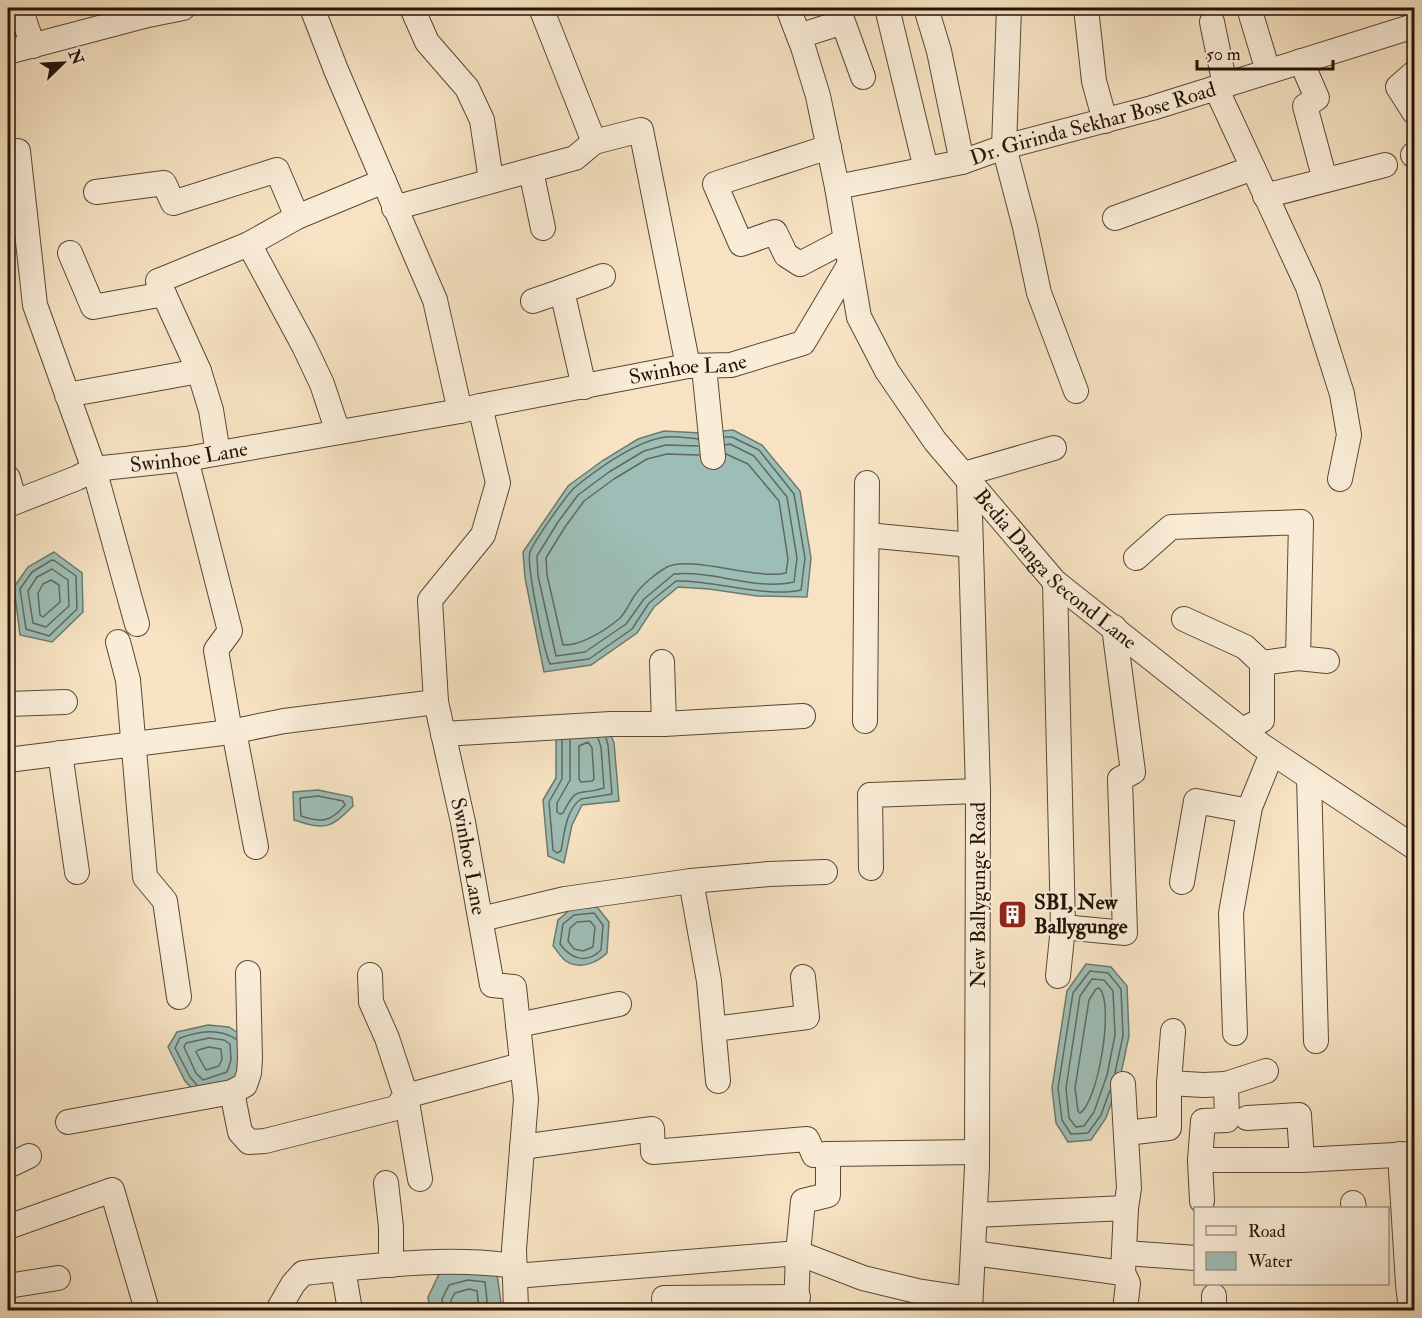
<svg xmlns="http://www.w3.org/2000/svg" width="1422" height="1318" font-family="'IM FELL Double Pica',serif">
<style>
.water{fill:#9dbeb6;stroke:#6c7a6f;stroke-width:1.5}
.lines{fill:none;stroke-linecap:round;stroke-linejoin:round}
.shore{stroke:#60695e;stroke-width:1.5}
.minor-casing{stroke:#584834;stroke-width:26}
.minor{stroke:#faedd8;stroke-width:24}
.labels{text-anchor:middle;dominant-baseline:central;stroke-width:4.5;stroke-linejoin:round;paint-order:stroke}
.street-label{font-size:21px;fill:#231405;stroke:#faedd8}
.poi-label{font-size:21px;font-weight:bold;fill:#231405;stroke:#faedd8;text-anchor:start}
</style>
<rect width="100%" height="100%" fill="#f7e3c3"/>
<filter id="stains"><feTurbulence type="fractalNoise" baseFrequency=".00333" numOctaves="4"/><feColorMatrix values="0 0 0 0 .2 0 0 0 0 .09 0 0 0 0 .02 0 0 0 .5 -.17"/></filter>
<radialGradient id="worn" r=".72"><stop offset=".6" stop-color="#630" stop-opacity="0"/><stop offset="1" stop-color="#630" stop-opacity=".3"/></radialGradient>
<!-- water -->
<path class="water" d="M733,430L762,445L800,491L811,558L807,597L757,596L709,589L678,587L654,607L637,633L591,665L544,672L525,578L523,552L568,486L602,461L638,439L664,431L701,433Z
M54,552L82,573L83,612L52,642L20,635L14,587L28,567Z
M607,725L614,743L619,801L582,805L572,825L564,863L548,856L543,800L556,778V728Z
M318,790L352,797L353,806C330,829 325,830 294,820L293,792Z
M597,907L609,922L607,953C597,963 579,970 566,961C561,958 557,950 553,946L558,920L571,909Z
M1086,964L1111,967L1127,986L1129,1036L1120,1078L1106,1118L1091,1140L1068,1142L1056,1123L1052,1088L1067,991Z
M208,1025L229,1027L244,1037L238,1082L198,1095L185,1081L168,1047L177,1032Z
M496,1267L502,1310H430L428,1297L440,1272Z"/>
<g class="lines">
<!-- shore -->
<path class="shore" d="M698,439C687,438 676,436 666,437C637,440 596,470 574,488C566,496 534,541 530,552C526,564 544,651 550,664L589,659L632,629L649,603L676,581C714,580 766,598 801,590L805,558L794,494L759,450L732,437H725
M698,446L666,445L644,451L609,472L578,495L558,522L537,556L538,576L556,656L585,652L626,624L644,599L674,574C714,570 755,591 794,582L797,558L787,497L754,456L730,444L725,445
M699,455L667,454L647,459L614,479L584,501L565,527L546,558L547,575L563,645C581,646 606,630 620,618C626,612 630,602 635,595C642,585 656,573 667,567C691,555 756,580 786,573L788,559L779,501L748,464L726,454
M52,560L55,561L76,576L77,609L49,636L26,629L20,589L32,572Z
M52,569L68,580L69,606L46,627L33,623L28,591L37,577Z
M51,580L59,585L60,602L43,617L40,615L38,593L43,584Z
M562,740V779L549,802L553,850L557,853L561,851C564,835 566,809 581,799L612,794L608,745L606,738
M570,740V780L557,803V812L560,814L563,813C578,783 578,797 604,788L601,747L598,738
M588,742L592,748L594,779L592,781L581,782L579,779V746Z
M318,796L343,801L345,805C331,822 321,823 301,816L300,798Z
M594,913L603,925L601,950C586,965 570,958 560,944L563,924L574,915Z
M590,921L595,927L593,947L583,951L574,949L568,941L570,928L577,922Z
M1092,979L1104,980L1113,991L1115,1035L1107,1075L1094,1112L1084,1126L1076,1127L1069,1118L1066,1088L1080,996Z
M1099,988C1115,1003 1098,1102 1080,1113L1078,1111L1075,1088L1089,1000L1096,989Z
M209,1038L224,1040L230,1044L231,1060L227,1072L203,1080L196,1073L184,1047L186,1043Z
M209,1047L221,1049L222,1059L219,1066L206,1070L196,1052L198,1050Z
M197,1085L190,1077L175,1048L180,1038C200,1031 218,1028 236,1039
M1110,1090L1101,1115L1088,1133L1071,1134L1062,1120L1058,1088L1073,993L1090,971L1108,973L1121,989L1123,1036L1115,1073
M443,1310L442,1299L449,1285L468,1280L485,1282L488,1310
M452,1310L451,1300L455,1293L469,1289L477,1291L479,1310"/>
<defs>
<g id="minor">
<path d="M20,8L33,46"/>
<path d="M312,8L336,70L435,300L460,411"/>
<path d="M412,8L427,42L467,88L482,120L491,180"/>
<path d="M541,8L594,142L641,130L688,366"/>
<path id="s1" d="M788,8L803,47L818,96L837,187L859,317L887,371L935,441L1055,582L1261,745L1414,847"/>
<path d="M887,8L926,169"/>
<path d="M926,8L939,51L962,162"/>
<path d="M1009,8L1004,147L1025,227L1039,293L1076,391"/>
<path d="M1086,8L1094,81L1105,121"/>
<path d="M1249,8L1268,71"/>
<path d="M1212,22L1225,85"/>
<path d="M799,36L843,22L863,77"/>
<path d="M8,52L148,15L183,8"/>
<path d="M1301,61L1317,98L1305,106L1325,180"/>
<path d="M1414,73L1398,87L1414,112"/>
<path d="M1216,88L1308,287L1342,394L1349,435L1340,479"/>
<path d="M829,147L715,184L741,244L775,232L786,255L800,264L846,240"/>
<path d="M18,151L35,305L94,469L137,624"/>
<path d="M1413,155L1414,154"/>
<path d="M531,171L543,228"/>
<path id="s2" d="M837,187L962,162L1004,147L1152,108L1414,26"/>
<path d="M96,192L164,183L173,203L277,170L297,217L384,181"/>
<path d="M1265,196L1385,165"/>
<path d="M394,208L575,158L594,142"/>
<path d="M1115,218L1253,168"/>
<path d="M249,244L304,346L322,384L338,432"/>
<path d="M70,253L93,307L164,294"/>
<path d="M533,301L562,291"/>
<path d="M704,367L713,457"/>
<path d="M584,387L562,291L603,276"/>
<path d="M67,395L199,371"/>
<path id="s3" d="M480,406L498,483L483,535L430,600L436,702L463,822L492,985L514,987L526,1099L514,1249L516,1310"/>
<path d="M218,453L211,410L199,371L158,281L249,244L297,217"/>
<path d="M186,459L230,631L216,650L230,732L284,721L436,702"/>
<path d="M964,474L1054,448"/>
<path d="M8,478L15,502"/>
<path d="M969,480L978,791L977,1167L970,1310"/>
<path id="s4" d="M8,505L77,478L94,469L186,459L460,411L480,406L688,366L731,365L803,343L850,264"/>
<path d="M867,535L971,545"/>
<path d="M1136,558L1171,527L1301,522L1298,658"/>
<path d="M1055,582L1063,927L1058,976"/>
<path d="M1184,619L1245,647L1262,663"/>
<path d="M118,642L128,680L145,877L165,901L179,997"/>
<path d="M662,662L664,724"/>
<path d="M8,704L65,702"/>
<path d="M865,721L867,483"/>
<path d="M1242,730L1262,720V663L1298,658L1327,661"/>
<path d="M234,731L256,847"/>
<path d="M443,734L611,724H664L803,716"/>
<path d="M60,753L77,872"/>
<path d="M8,760L230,732"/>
<path d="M1309,777L1316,1041"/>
<path d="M871,868L870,795L978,791"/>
<path d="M691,881L769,874L825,872"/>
<path d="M1182,882L1196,801L1249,811"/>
<path d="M481,919L565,899L691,881L709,981L718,1081"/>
<path d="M1063,927L1125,933L1120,779L1133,772L1114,627"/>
<path d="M518,1025L619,1004"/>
<path d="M714,1029L807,1017L803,977"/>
<path d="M1173,1031L1169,1083L1203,1085L1226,1084"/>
<path d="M1235,1033L1231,913L1250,807L1272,753"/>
<path d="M1123,1084L1129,1188L1126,1208"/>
<path d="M232,1092L240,1132L249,1142L265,1141L396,1108L406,1096L387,1038L371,1002L370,975"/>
<path d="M1247,1118L1299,1115L1302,1160"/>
<path d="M68,1122L232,1092L245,1085L249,1073L250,1059L248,973"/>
<path d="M1126,1133L1169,1128V1083"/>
<path d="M522,1147L652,1129L653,1152L807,1139L814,1155L828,1154"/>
<path d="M1400,1154L1408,1284L1411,1310"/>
<path d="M1200,1160H1302L1414,1154"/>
<path d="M8,1166L29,1156"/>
<path d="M420,1179L406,1096L521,1065"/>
<path d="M386,1183L391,1227V1265"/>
<path d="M1202,1201L1200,1160L1203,1121L1227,1120L1226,1084L1266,1071"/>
<path d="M1353,1203L1354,1208"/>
<path d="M975,1215L1126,1208L1123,1273L1128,1283L1125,1310"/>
<path d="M8,1227L112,1190L147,1310"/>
<path d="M973,1253L1123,1273"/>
<path d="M1125,1253L1196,1258"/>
<path d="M343,1269L350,1310"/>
<path d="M515,1276L798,1253L863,1278L917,1291L970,1299"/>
<path d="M8,1286L58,1278"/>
<path d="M1214,1296V1310"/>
<path d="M278,1310L293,1284L303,1273C373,1266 444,1256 515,1266"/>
<path d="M665,1310L664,1298L798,1297"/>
<path d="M796,1310L798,1253L803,1201L828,1195V1154L977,1152"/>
</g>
</defs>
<!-- minor casing -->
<use href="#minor" class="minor-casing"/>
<!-- minor -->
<use href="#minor" class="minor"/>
</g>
<!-- icons -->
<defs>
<symbol id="building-square" viewBox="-11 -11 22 22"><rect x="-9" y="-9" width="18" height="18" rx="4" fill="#8f2418" stroke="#faedd8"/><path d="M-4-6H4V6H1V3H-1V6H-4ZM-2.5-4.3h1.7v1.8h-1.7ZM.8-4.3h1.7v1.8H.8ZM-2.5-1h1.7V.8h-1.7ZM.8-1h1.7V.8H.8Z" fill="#fff"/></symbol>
</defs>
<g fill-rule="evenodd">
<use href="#building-square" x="996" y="898" width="33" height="33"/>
</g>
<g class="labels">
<!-- street labels -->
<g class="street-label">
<text stroke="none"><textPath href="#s2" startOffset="264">Dr. Girinda Sekhar Bose Road</textPath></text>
<text stroke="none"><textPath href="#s4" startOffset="696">Swinhoe Lane</textPath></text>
<text stroke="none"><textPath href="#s4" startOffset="189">Swinhoe Lane</textPath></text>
<text stroke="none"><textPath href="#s1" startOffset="640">Bedia Danga Second Lane</textPath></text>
<text stroke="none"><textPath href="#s3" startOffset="477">Swinhoe Lane</textPath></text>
<text transform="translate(978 895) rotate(-90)">New Ballygunge Road</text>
</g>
<!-- poi labels -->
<g class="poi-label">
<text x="1034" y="902">SBI, New<tspan x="1034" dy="24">Ballygunge</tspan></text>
</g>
</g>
<!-- margin -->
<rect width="1422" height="1318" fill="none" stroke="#f7e3c3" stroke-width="30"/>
<rect x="9" y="9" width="1404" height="1300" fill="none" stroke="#231405" stroke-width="3"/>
<rect x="15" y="15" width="1392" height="1288" fill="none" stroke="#231405" stroke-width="1.5"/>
<!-- legend -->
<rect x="1194" y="1207" width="195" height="78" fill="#faedd8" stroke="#a49684" stroke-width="1.5"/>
<rect x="1206" y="1226" width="30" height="9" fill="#faedd8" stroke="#a49684" stroke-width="1.5"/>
<text x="1248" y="1237" font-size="18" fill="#231405">Road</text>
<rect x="1206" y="1252" width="30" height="18" fill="#9dbeb6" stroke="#a49684" stroke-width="1.5"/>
<text x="1248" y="1267" font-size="18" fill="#231405">Water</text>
<!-- north arrow -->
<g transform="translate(63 63) rotate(66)" stroke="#faedd8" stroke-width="4.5" paint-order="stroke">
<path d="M0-4.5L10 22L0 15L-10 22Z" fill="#231405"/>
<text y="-9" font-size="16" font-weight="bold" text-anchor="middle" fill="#231405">N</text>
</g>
<!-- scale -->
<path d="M1197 60v9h136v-9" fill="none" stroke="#231405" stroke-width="3"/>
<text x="1206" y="60" font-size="18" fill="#231405" stroke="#faedd8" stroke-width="4.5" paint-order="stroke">50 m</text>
<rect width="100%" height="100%" filter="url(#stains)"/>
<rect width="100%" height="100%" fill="url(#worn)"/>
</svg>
